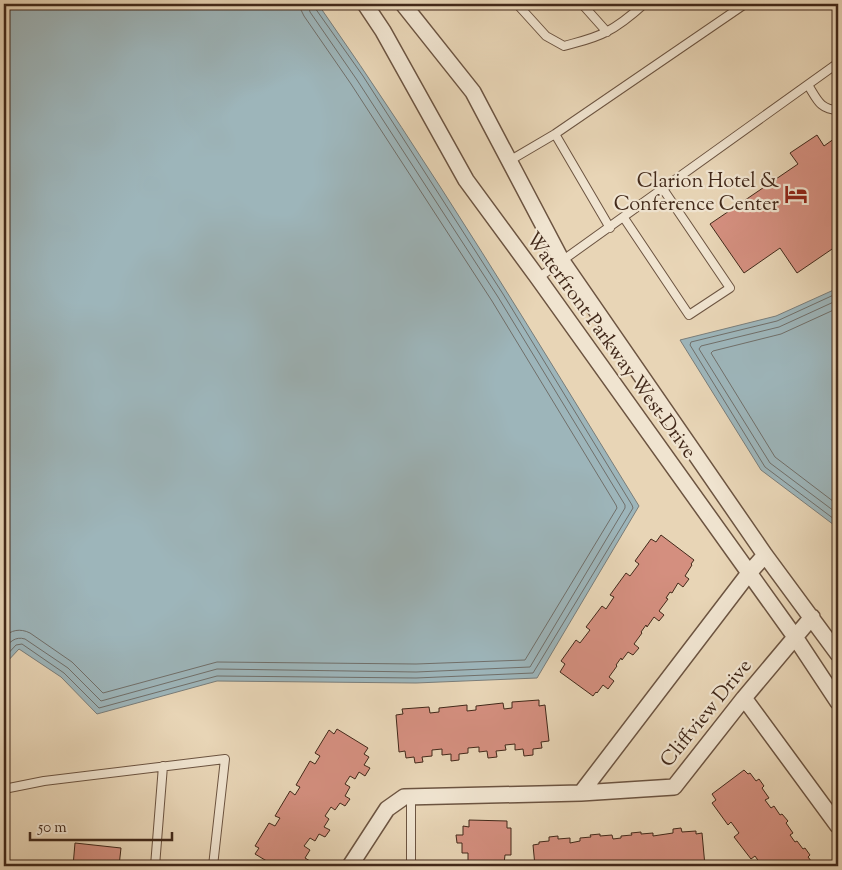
<svg xmlns="http://www.w3.org/2000/svg" width="842" height="870" font-family="'Sorts Mill Goudy',serif">
<style>
.water{fill:#9db5ba;stroke:#797d7a}
.lines{fill:none;stroke-linecap:round;stroke-linejoin:round}
.shore{stroke:#706f6a;stroke-width:1}
.building{fill:#d48f7f;stroke:#42291a}
.lane-casing{stroke:#6c5441;stroke-width:10}
.street-casing{stroke:#6c5441;stroke-width:18}
.lane{stroke:#f0e4d0;stroke-width:8}
.street{stroke:#f0e4d0;stroke-width:15}
.labels{text-anchor:middle;dominant-baseline:central;stroke-width:4.5;stroke-linejoin:round;paint-order:stroke}
.poi-label{font-size:20px;fill:#42291a;stroke:#f0e4d0;text-anchor:end}
.street-label{font-size:20px;fill:#42291a;stroke:#f0e4d0}
</style>
<rect width="100%" height="100%" fill="#e8d5b6"/>
<filter id="stains"><feTurbulence type="fractalNoise" baseFrequency=".004" numOctaves="4"/><feColorMatrix values="0 0 0 0 .2 0 0 0 0 .09 0 0 0 0 .02 0 0 0 .5 -.17"/></filter>
<radialGradient id="worn" r=".72"><stop offset=".6" stop-color="#630" stop-opacity="0"/><stop offset="1" stop-color="#630" stop-opacity=".3"/></radialGradient>
<!-- water -->
<path class="water" d="M4,4H318C432,167 535,337 639,506L537,678L416,683L217,681L97,714L61,677L19,649L4,665Z
M838,288V528L761,470L680,340L776,316Z"/>
<g class="lines">
<!-- shore -->
<path class="shore" d="M838,293L777,321L691,342L690,345L765,467L838,522
M838,300L779,327L701,346L699,349L770,463L838,514
M838,308L781,334L713,351L711,353L775,457L838,505
M4,637C11,630 20,628 30,633L72,662L103,693L217,662L416,664L525,660L617,508L616,505L492,301L351,84L304,16L301,10V4
M4,649C10,642 15,636 25,639L68,668L101,701L217,669L416,672L530,667L625,508V505L498,297L357,80L310,12L308,4
M4,658L16,645L22,644L64,673L99,708L217,676L416,678L533,673L633,508L632,505L503,294L363,76L315,8V4"/>
</g>
<!-- building -->
<path class="building" d="M817,135L824,146L838,136V245L797,273L780,248L744,273L710,224L798,164L790,153Z
M661,535L694,560L691,564L692,565L685,576L689,579L683,587L678,583L672,593L670,592L666,598L668,599L659,611L664,615L659,621L654,617L647,627L646,625L641,632L642,633L634,644L639,648L633,655L628,652L622,660L621,658L616,665L617,666L609,677L614,681L608,689L603,685L597,693L596,692L593,696L560,672L565,664L561,661L576,640L580,643L590,630L586,627L602,606L606,609L614,597L610,595L626,573L630,576L639,564L635,561L651,539L656,542Z
M539,700V706L545,705L549,741L541,742L542,748L533,749V755L524,756L523,749L515,750V744L505,745L506,750L496,751L497,757L488,758L487,751L479,752V747L468,748V753L459,754V760L451,761V754L442,755V749L432,750V756L422,757L423,762L415,763L414,757L406,758L405,751L399,752L396,715L403,714L402,709L429,707L430,713L439,712V708L467,705V711L476,710V706L503,703L504,709L512,708V702Z
M337,729L368,748L364,754L369,757L364,765L370,768L365,776L359,772L355,779L350,776L345,784L350,787L345,796L350,799L345,806L340,803L335,810L331,807L325,816L329,819L324,827L330,830L325,837L319,834L315,841L310,838L304,846L310,850L305,858L310,861L307,866H303L300,864L299,866H275L255,854L259,848L255,846L269,823L275,826L280,818L275,816L290,791L295,795L300,787L296,785L310,761L315,764L320,756L315,753L329,730L334,734Z
M744,770L748,774L750,773L756,781L759,779L764,786L762,788L769,798L765,800L771,808L774,806L780,815L782,814L788,821L786,823L793,833L790,835L795,842L797,841L803,849L805,848L810,855L808,857L815,866H762L755,856L751,859L734,837L739,833L731,822L728,825L712,803L716,800L712,794Z
M469,820L507,821V828H511V855H505L504,864H509V866H462V863H468V853H462V843H457L456,835H463V826L469,827Z
M681,828L682,832L696,831V834L702,833L705,866H535L533,845L539,844V842L549,841V837L558,836V839L570,838V843L580,841V838L591,837L590,835L600,834V836L612,835L613,839L621,838V836L632,835L631,833L641,832V834L653,833V836L673,833V829Z
M75,843L121,848L119,866H73Z"/>
<g class="lines">
<defs>
<path id="lane" d="M517,4L546,36L564,46C578,42 593,39 606,32C620,25 633,14 644,4
M582,4L607,32
M808,85C817,99 820,110 838,110
M555,134L610,228
M509,161L555,134L745,4
M624,218L689,315L730,288L663,189
M538,278L838,63
M4,789L44,781L225,759L213,866
M155,866L163,766
M411,866V797"/>
<path id="street" d="M365,4L383,31L466,180L538,278L795,637L838,702
M403,4L473,92L562,261L765,555L838,654
M744,698L838,826
M581,793L749,573L765,555
M350,866L387,809L404,797L581,793L674,787L744,698L812,617"/>
</defs>
<!-- lane casing -->
<use href="#lane" class="lane-casing"/>
<!-- street casing -->
<use href="#street" class="street-casing"/>
<!-- lane -->
<use href="#lane" class="lane"/>
<!-- street -->
<use href="#street" class="street"/>
</g>
<!-- icons -->
<defs>
<symbol id="hotel-bare" viewBox="-9 -9 18 18"><path d="M-6-4.5h1.5V1H6V5H4.5V3h-9V5H-6ZM-4 0a1.8 1.8 0 1 1 3.6 0ZM.5 0V-2.5h3Q6-2.5 6 0Z" fill="#8f2418" stroke="#f0e4d0" stroke-width="2.5" paint-order="stroke"/></symbol>
</defs>
<g fill-rule="evenodd">
<use href="#hotel-bare" x="780" y="178" width="32" height="32"/>
</g>
<g class="labels">
<!-- poi labels -->
<g class="poi-label">
<text x="779" y="182">Clarion Hotel &amp;<tspan x="779" dy="23">Conference Center</tspan></text>
</g>
<!-- street labels -->
<g class="street-label">
<text transform="translate(610 346) rotate(54)">Waterfront Parkway West Drive</text>
<text transform="translate(707 714) rotate(-51)">Cliffview Drive</text>
</g>
</g>
<!-- margin -->
<rect width="842" height="870" fill="none" stroke="#e8d5b6" stroke-width="20"/>
<rect x="5" y="5" width="832" height="860" fill="none" stroke="#42291a" stroke-width="2.5"/>
<rect x="10" y="10" width="822" height="850" fill="none" stroke="#42291a"/>
<!-- scale -->
<path d="M30 832v8h142v-8" fill="none" stroke="#42291a" stroke-width="2.5"/>
<text x="38" y="832" font-size="15" fill="#42291a" stroke="#f0e4d0" stroke-width="4" paint-order="stroke">50 m</text>
<rect width="100%" height="100%" filter="url(#stains)"/>
<rect width="100%" height="100%" fill="url(#worn)"/>
</svg>
